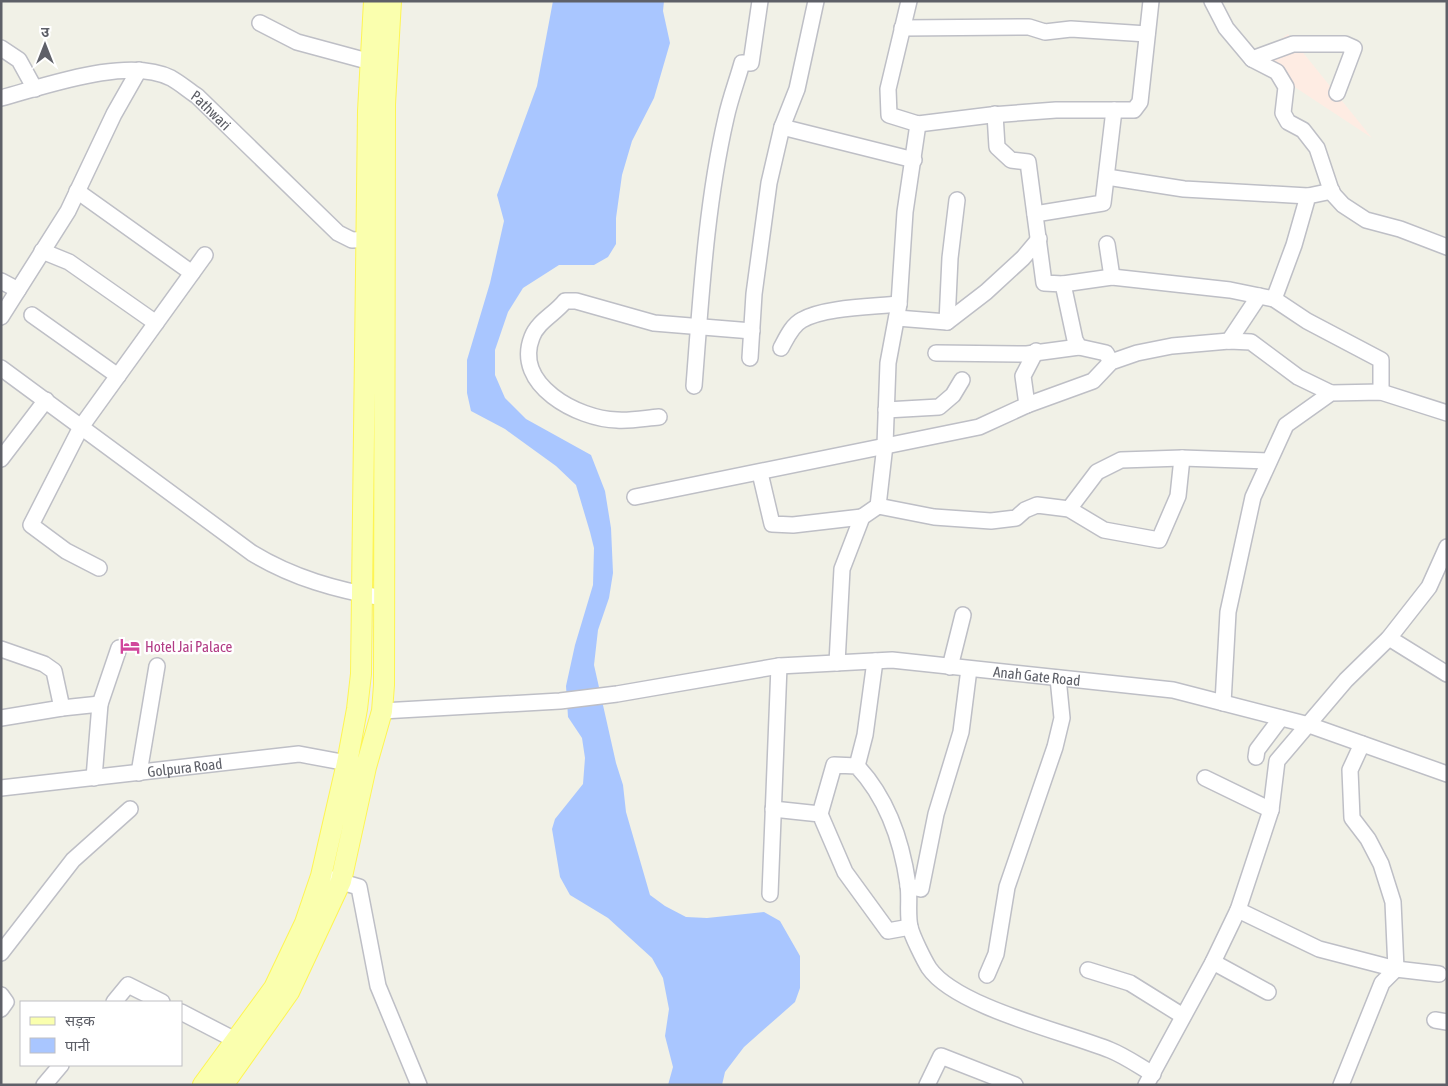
<svg xmlns="http://www.w3.org/2000/svg" width="1448" height="1086" font-family="'Asap Condensed','Noto Sans Devanagari',sans-serif">
<style>
.medical{fill:#feece3}
.water{fill:#a9c6ff}
.lines{fill:none;stroke-linecap:round;stroke-linejoin:round}
.minor-casing{stroke:#bebfc6;stroke-width:18}
.major-casing{stroke:#fef553;stroke-width:22}
.minor{stroke:#fff;stroke-width:15}
.major{stroke:#faffae;stroke-width:20}
.labels{text-anchor:middle;dominant-baseline:central;stroke-width:5;stroke-linejoin:round;paint-order:stroke}
.street-label{font-size:15px;fill:#5e6068;stroke:#fff}
.hotel-label{font-size:15px;fill:#b23c85;stroke:#fff;text-anchor:start}
</style>
<rect width="100%" height="100%" fill="#f1f1e7"/>
<!-- medical -->
<path class="medical" d="M1288,34L1372,138L1252,59Z"/>
<!-- water -->
<path class="water" d="M553,1H664L663,11L670,43L654,98L632,141L622,175L616,218V244L608,257L594,265H559L523,288L508,312L495,350V375L505,398L526,419L591,455L605,491L611,528L613,573L609,598L598,630L594,665L616,763L623,785L626,812L650,895L665,906L686,917L707,918L764,912L780,921L800,956V988L795,1002L744,1047L725,1072L722,1085H668L673,1067L665,1036L669,1009L663,978L652,958L608,918L570,895L560,877L552,829L555,819L583,784L585,758L582,738L568,717L566,686L575,645L593,585L594,548L590,532L576,485L556,466L505,429L471,411L467,393V360L490,283L504,221L497,195L537,86Z"/>
<g class="lines">
<defs>
<g id="minor">
<path d="M909,1L888,89L889,115L918,124L991,115L1056,110H1134L1140,102L1151,1"/>
<path d="M1212,1L1226,28L1252,59L1277,72L1286,87L1283,113L1288,122L1303,130L1317,148L1332,193L1343,205L1366,220L1400,229L1447,247"/>
<path d="M260,23L297,42L371,62"/>
<path d="M902,28L1029,27L1045,32L1071,29L1147,34"/>
<path d="M1,48L19,60L35,89"/>
<path d="M1252,59L1293,44H1345L1354,48L1337,93"/>
<path id="s1" d="M1,98C46,86 128,56 171,78C180,83 188,90 197,96L338,233L352,240L375,239"/>
<path d="M995,114L997,147L1011,160L1028,162L1044,283L1063,284L1075,340L1079,347L1106,353L1111,362"/>
<path d="M782,127L914,160"/>
<path d="M1107,177L1184,189L1308,196"/>
<path d="M77,191L192,273"/>
<path d="M1035,214L1103,203L1114,110"/>
<path d="M1107,244L1112,277"/>
<path d="M42,251L69,262L156,323"/>
<path d="M1,281L18,290"/>
<path d="M1063,284L1112,277L1230,290L1274,299L1307,321L1381,360V392"/>
<path d="M1274,299L1294,245L1308,196L1332,191"/>
<path d="M32,315L118,376"/>
<path d="M1,317L68,211L114,114L139,70"/>
<path d="M897,318L947,322L986,292L1023,258L1039,239"/>
<path d="M947,322L950,258L957,200"/>
<path d="M1229,341L1259,296"/>
<path d="M781,348C786,339 792,325 802,320C825,307 873,307 899,304"/>
<path d="M936,353L1027,354L1079,347"/>
<path d="M750,358L754,294L769,183L782,127L797,89L816,1"/>
<path d="M1,368L252,553C293,578 337,590 383,598"/>
<path d="M694,386C701,297 706,205 726,118C730,99 737,81 742,63H751L760,1"/>
<path d="M1027,405L1023,376L1036,351"/>
<path d="M886,410L939,407L953,395L962,380"/>
<path d="M659,417C646,418 631,421 617,420C578,419 513,385 532,337C538,321 555,314 565,301H576L654,323L752,331"/>
<path d="M1,459L46,400"/>
<path d="M760,473L772,524L793,525L862,517"/>
<path d="M635,497L979,427L1027,405L1093,381L1111,362L1137,353L1172,346L1229,341L1251,342L1298,377L1331,393"/>
<path d="M878,506L934,517L991,521L1016,518L1025,510L1037,505L1069,509L1104,530L1159,540L1178,496L1182,458"/>
<path d="M1069,509L1097,472L1121,460L1182,458L1269,461"/>
<path d="M99,568L66,551L31,525L81,427L205,255"/>
<path d="M1389,638L1447,674"/>
<path d="M1,649L44,664L54,671L62,708"/>
<path d="M837,663L842,569L862,517L878,506L885,445L888,363L899,304L905,212L918,124"/>
<path d="M950,667L963,615"/>
<path d="M1223,703L1228,612L1253,497L1286,425L1331,393L1381,392L1447,413"/>
<path d="M100,704L119,648"/>
<path id="s2" d="M382,711L560,701L617,694L779,666L892,660L1173,690L1309,725L1447,774"/>
<path d="M1,718L62,708L100,704L94,778"/>
<path d="M1256,757L1257,750L1281,718"/>
<path d="M857,766L865,735L875,661"/>
<path d="M139,773L157,666"/>
<path d="M1205,778L1271,810"/>
<path id="s3" d="M1,788L299,754L358,765"/>
<path d="M773,809L820,814L845,872L888,931L910,927"/>
<path d="M820,814L834,765L857,766C887,798 902,842 908,885C910,899 907,914 910,927C912,936 924,960 929,968C956,1007 1065,1032 1110,1050C1125,1056 1139,1066 1153,1074"/>
<path d="M321,876L359,887L378,986L419,1085"/>
<path d="M908,886L921,889L936,814L961,732L969,669"/>
<path d="M770,894L779,666"/>
<path d="M1238,910L1319,949L1396,969L1439,974"/>
<path d="M1,953L73,860L130,809"/>
<path d="M1213,962L1268,992"/>
<path d="M1088,970L1130,983L1183,1016"/>
<path d="M987,975L996,954L1007,887L1055,747L1062,718L1058,678"/>
<path d="M1,995L6,1002L1,1009"/>
<path d="M114,1002L128,985L162,1002"/>
<path d="M181,1012L237,1041"/>
<path d="M1435,1020L1447,1022"/>
<path d="M44,1085L61,1065"/>
<path d="M927,1085L941,1056L1015,1085"/>
<path d="M1146,1085L1213,962L1238,910L1271,810L1277,761L1346,680L1389,638L1429,587L1447,547"/>
<path d="M1341,1085L1382,983L1396,969L1393,902L1381,864L1368,839L1352,818L1350,770L1362,744"/>
</g>
<path id="major" d="M203,1085L274,988L305,923L321,876L347,763L357,709L361,674L368,111L374,1
M223,1085L289,992L341,881L366,767L382,711L384,685L385,104L391,1"/>
</defs>
<!-- minor casing -->
<use href="#minor" class="minor-casing"/>
<!-- major casing -->
<use href="#major" class="major-casing"/>
<!-- minor -->
<use href="#minor" class="minor"/>
<!-- major -->
<use href="#major" class="major"/>
</g>
<!-- icons -->
<defs>
<symbol id="hotel-bare" viewBox="-9 -9 18 18"><path d="M-6-4.5h1.5V1H6V5H4.5V3h-9V5H-6ZM-4 0a1.8 1.8 0 1 1 3.6 0ZM.5 0V-2.5h3Q6-2.5 6 0Z" fill="#d1479c" stroke="#fff" stroke-width="2.5" paint-order="stroke"/></symbol>
</defs>
<g fill-rule="evenodd">
<use href="#hotel-bare" x="116" y="632" width="28" height="28"/>
</g>
<g class="labels">
<!-- street labels -->
<g class="street-label">
<text stroke="none"><textPath href="#s1" startOffset="226">Pathwari</textPath></text>
<text stroke="none"><textPath href="#s2" startOffset="659">Anah Gate Road</textPath></text>
<text stroke="none"><textPath href="#s3" startOffset="185">Golpura Road</textPath></text>
</g>
<!-- hotel labels -->
<g class="hotel-label">
<text x="145" y="646">Hotel Jai Palace</text>
</g>
</g>
<!-- border -->
<rect width="1448" height="1086" fill="none" stroke="#5e6068" stroke-width="5"/>
<!-- legend -->
<rect x="20" y="1001" width="162" height="65" fill="#ffffff" stroke="#bfbfc3"/>
<rect x="30" y="1017" width="25" height="8" fill="#faffae" stroke="#bfbfc3"/>
<text x="65" y="1026" font-size="15" fill="#5e6068">सड़क</text>
<rect x="30" y="1038" width="25" height="15" fill="#a9c6ff" stroke="#bfbfc3"/>
<text x="65" y="1051" font-size="15" fill="#5e6068">पानी</text>
<!-- north arrow -->
<g transform="translate(45 45)" stroke="#ffffff" stroke-width="4" paint-order="stroke">
<path d="M0-4L9 19L0 12L-9 19Z" fill="#5e6068"/>
<text y="-8" font-size="14" font-weight="bold" text-anchor="middle" fill="#5e6068">उ</text>
</g>
</svg>
